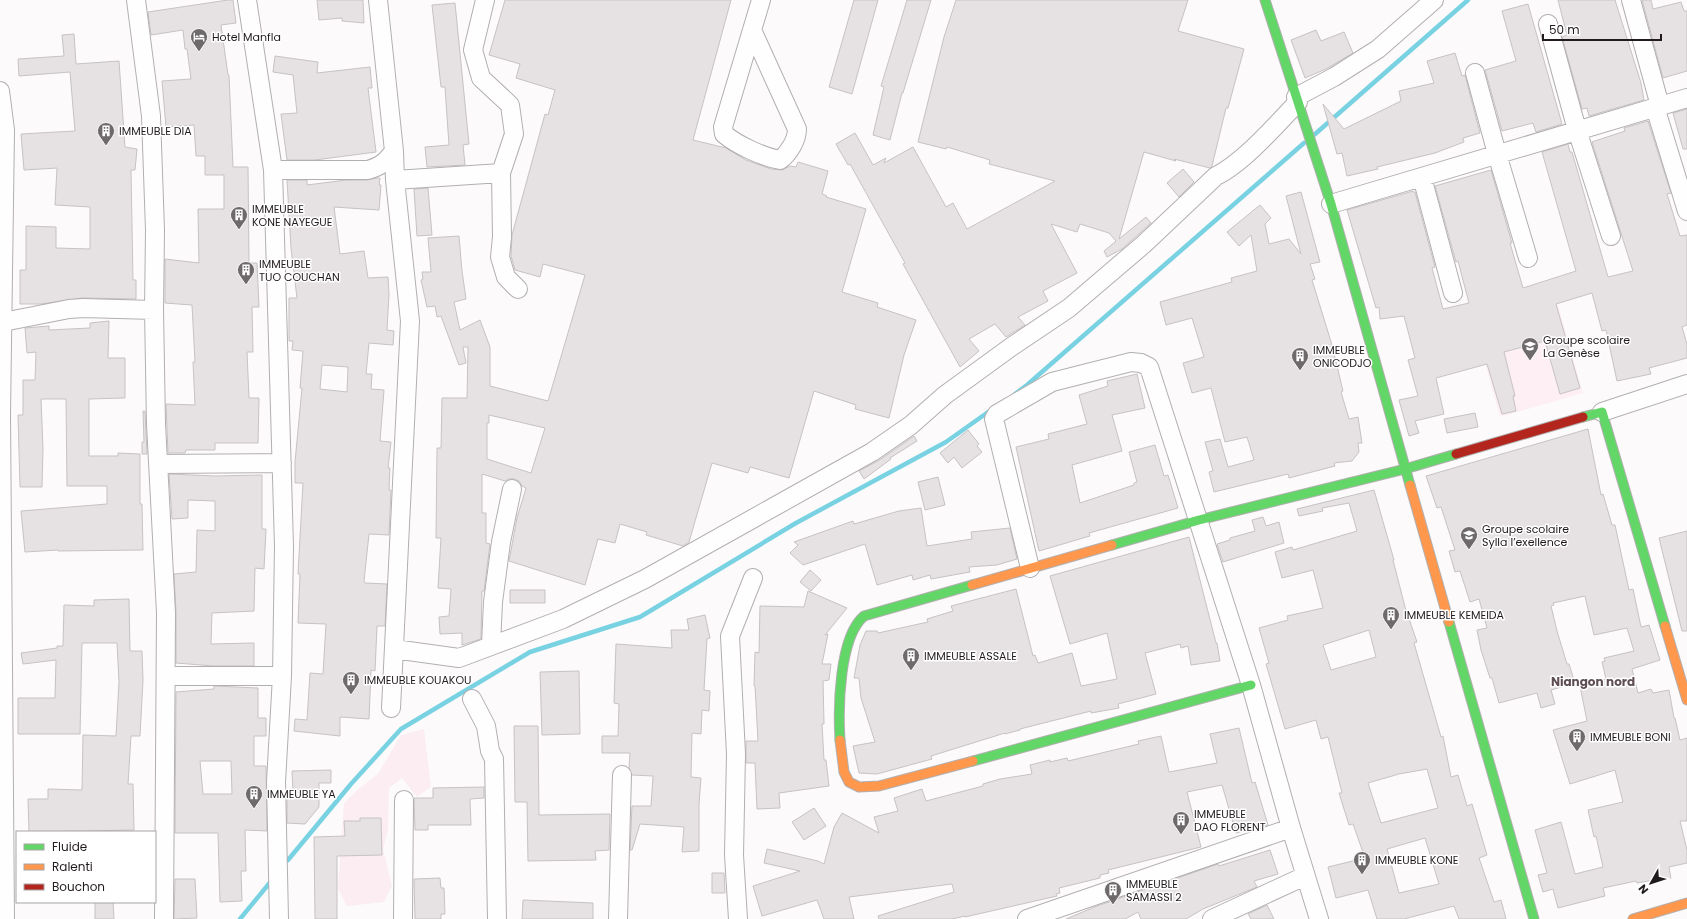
<svg xmlns="http://www.w3.org/2000/svg" width="1687" height="919" font-family="Poppins,sans-serif">
<style>
.built{fill:#fdeff3}
.green{fill:#fcedf2}
.lines{fill:none;stroke-linecap:round;stroke-linejoin:round}
.stream{stroke:#78d2e2;stroke-width:4.5}
.building{fill:#e6e1e3;stroke:#c7c2c4;fill-rule:evenodd}
.street-casing{stroke:#b2afb0;stroke-width:20}
.fast-casing{stroke:#b2afb0;stroke-width:11}
.slow-casing{stroke:#b2afb0;stroke-width:11}
.jam-casing{stroke:#b2afb0;stroke-width:11}
.street{stroke:#fffefe;stroke-width:18}
.fast{stroke:#63d668;stroke-width:9}
.slow{stroke:#ff974d;stroke-width:9}
.jam{stroke:#b3261e;stroke-width:9}
.labels{text-anchor:middle;dominant-baseline:central;stroke-width:3;stroke-linejoin:round;paint-order:stroke}
.poi-label{font-size:11px;fill:#221b1d;stroke:#fff;text-anchor:start}
.neighbourhood-label{font-size:12px;font-weight:bold;fill:#5e4e53;stroke:#fff}
</style>
<rect width="100%" height="100%" fill="#fcfafb"/>
<!-- built -->
<path class="built" d="M1558,305L1583,393L1500,417L1476,330Z"/>
<!-- green -->
<path class="green" d="M424,729L431,787L417,797L402,778L389,788L388,830L383,849L392,886L384,902L347,906L338,889L344,803L356,791L378,774L401,735Z"/>
<g class="lines">
<!-- stream -->
<path class="stream" d="M1314,135L1468,0
M1015,394L1027,385L1304,143
M288,860L351,784L401,729L530,652L640,617L796,523L946,442L991,410
M240,919L272,880"/>
</g>
<!-- building -->
<path class="building" d="M228,0H233L236,23L221,25L228,75H229L233,167H248L249,263H257L259,307H252L253,352H247L249,398H259L258,443H215V450H186L185,453H168L166,404L195,405L193,362H195L192,305L165,303V259L199,263L198,209H224V175H205V156H196L194,125L166,127L162,81L191,79L187,49H185L183,30L151,35L148,12Z
M317,0H363L364,23L342,21V18L319,20Z
M505,0H731L693,140L726,148L746,160L771,169L782,170L790,166L796,167L798,162L828,171L822,194L827,196L826,197L866,209L842,292L878,303L877,307L916,320L904,355L889,418L855,409L856,405L814,391L789,478L750,467L748,473L712,463L689,542L683,546L646,535L647,532L620,524L615,543L598,539L585,585L509,561L517,518L526,488L522,486L519,481L514,479H509L505,481L482,474V513H486V543L490,544L484,591H482L481,639L462,645V633L440,634L439,617L449,616L451,589L438,588L441,538H436L437,448H441L442,398H467L468,347H463L466,363L459,365L441,316L437,317L435,306L427,307L421,280L423,279L422,272H431L428,238L459,236L462,271L466,299L454,302L460,330L480,320L490,347V386L548,401L585,275L543,264L540,277L515,270L511,256L512,235L545,114L548,115L555,90L516,78L520,64L489,55ZM489,415L545,428L531,473L487,459V423H489Z
M854,0H878L852,94L829,87Z
M907,0H931L903,93H902L890,140L873,135L884,87L881,86Z
M956,0H1188L1178,31L1244,49L1228,108H1226L1212,166L1210,168L1174,159L1176,161L1144,152L1119,239L1146,217L1151,223L1122,249L1107,257L1104,251L1116,241L1109,233L1080,224L1077,232L1051,224L1077,273L1043,291L1048,301L1018,317L1025,325L1006,337L995,324L969,339L979,351L960,367L903,264L905,263L850,164L848,165L836,144L855,133L873,165L886,158L884,163L913,147L946,207L953,203L967,229L1055,181L989,164L990,160L947,147L946,149L918,142L944,37Z
M1558,0H1615L1641,83L1644,100L1589,116L1587,108L1582,109L1562,37L1567,35Z
M1642,0H1651L1653,9L1681,2L1684,11H1687V71L1663,78Z
M455,3L469,144L463,145L465,165L427,167L425,147L449,145L445,87H441L432,5Z
M1528,4L1562,124L1536,132L1533,123L1502,131L1485,70L1516,61L1502,11Z
M1316,30L1321,41L1344,32L1353,53L1326,69L1305,78L1291,40Z
M74,34L76,64L119,61L125,147L137,149L135,170H131L133,280H136V299L82,298L41,304H20V270H26V226L56,227V248L90,249V207L55,205L57,168L24,170L21,134L75,131L70,72L19,76L18,59L64,56L62,35Z
M1455,53L1462,76L1465,75L1480,133L1463,138L1464,142L1435,153L1377,167L1378,169L1347,176L1342,153L1337,154L1323,104L1344,129L1401,101L1399,91L1434,83L1427,61Z
M275,56L318,62L317,73L370,67L372,88H368L376,152L315,160H287L281,114L297,113L293,75L273,72Z
M1687,109V149H1683L1673,113Z
M1648,121L1671,193L1667,194L1680,236L1687,235V325L1682,327L1687,344V358L1649,368L1651,374L1617,381L1606,330L1602,331L1592,293L1556,304L1580,388L1560,394L1545,341L1504,352L1515,396H1513L1516,411L1502,414L1487,364L1436,378L1444,414L1415,421L1419,433L1409,436L1399,400L1418,396L1408,360L1415,358L1404,316L1380,319L1379,307L1376,308L1347,210L1413,191V192H1415L1435,267L1432,268L1443,309L1469,303L1458,261L1456,262L1435,186L1491,170L1512,243H1510L1523,288L1576,271L1542,152L1568,144L1570,152H1572L1608,277L1633,271L1592,142L1625,131L1624,128Z
M1183,169L1194,182L1179,197L1167,183Z
M376,178H380L379,185H381L379,210L334,207L340,254L364,251L368,278L388,277L389,294L387,330L394,331L393,345L369,343L366,374H372L371,389L384,390L380,441L391,442L388,468H390L389,490H391L389,535L369,534L364,581L365,583L387,584L385,626H377L375,671L371,670L369,719L340,717V736L294,731L295,719L307,720L310,673L323,674L326,624L298,623L300,574H298L303,483H295V462L302,388H300L303,351L292,350L293,341H289V298H297L291,248L287,180H307V185L346,180H368ZM322,365L348,367L347,392L320,389Z
M428,188L432,235L417,236L414,189Z
M1301,192L1320,262L1310,264L1315,279L1312,280L1332,345L1343,391L1341,392L1349,419L1358,417L1362,443H1358L1359,452L1352,461L1334,463L1335,466L1289,478L1288,474L1214,492L1209,472L1213,471L1205,442L1220,439L1228,467L1254,460L1247,437L1225,442L1211,388L1192,393L1183,363L1204,357L1192,318L1166,325L1160,302L1232,282L1231,278L1257,271L1251,235L1239,246L1227,232L1260,205L1271,218L1265,224L1269,244L1289,239L1301,254L1286,196Z
M109,321L108,358H125V398L89,399V456H118V453L140,454V504H142L143,550L58,551V550L25,552L21,511L107,504V486H67L66,399H41L43,449L42,487H20L18,415H23V380H35L36,352L27,353L25,328L49,326V330L90,328V323Z
M1137,374L1145,408L1112,415L1122,451L1072,465L1080,503L1134,485V483L1137,482L1129,452L1155,445L1164,476L1168,475L1178,508L1089,533L1090,536L1039,551L1016,447L1049,439L1048,434L1087,424L1079,395L1108,386L1107,381Z
M143,411H145L147,454H142V442H144Z
M1475,413L1478,427L1447,433L1444,419Z
M1588,429L1601,495L1603,494L1612,525H1615L1629,590L1633,589L1641,627L1649,625L1660,660L1632,669L1638,693L1651,689L1653,693L1669,690L1674,718H1675L1680,740L1687,738V821H1680L1687,850V863L1669,867L1671,879L1654,882V880L1637,883L1636,881L1603,888L1605,896L1558,908L1553,889L1543,892L1538,875L1547,873L1535,830L1561,822L1575,874L1603,867L1596,836L1594,837L1588,810L1623,802L1615,770L1570,784L1553,730L1587,721L1580,686L1606,679L1602,662L1605,661L1604,658L1634,651L1627,628L1594,635L1585,596L1553,603L1554,605L1551,606L1557,631L1567,664H1569L1575,683L1551,690L1555,704L1541,708L1537,693L1499,703L1492,678H1490L1481,650L1477,630L1487,628L1479,599L1470,602L1460,571L1455,572L1449,551L1455,550L1441,507L1437,508L1426,476Z
M968,430L979,444L977,446L982,452L962,468L954,457L948,463L940,453Z
M914,436L917,441L890,458L891,459L864,479L859,471L878,461Z
M169,474L215,476L262,475V529H266L264,569L255,568L254,611L212,613L211,644L254,643V666H214L176,663V612L174,574L196,572L197,530L215,531V501L188,500V518L172,519Z
M938,477L945,505L925,510L918,482Z
M1374,490L1394,560H1393L1405,607L1417,642L1414,643L1441,737L1443,736L1451,777L1458,775L1467,806L1472,804L1487,855L1479,858L1494,902L1501,900L1506,919H1459L1454,906L1404,919H1377L1368,890L1336,898L1328,867L1365,858L1353,824L1349,825L1339,793H1342L1328,737L1321,739L1316,720L1285,729L1266,664L1269,663L1259,628L1288,620L1287,616L1323,608L1313,570L1282,578L1275,552L1292,547L1293,550L1357,531L1349,503L1322,508L1323,511L1299,516L1297,509ZM1369,630L1376,657L1331,670L1323,645ZM1427,769L1438,808L1381,823L1368,783L1399,774ZM1425,838L1439,884L1399,893L1387,849Z
M921,508L927,546L972,539L971,532L1010,528L1017,559L997,565L969,567L970,572L931,579L930,575L913,580L912,575L877,585L865,544L803,565L790,553L798,545L794,542L853,521L854,524L899,511Z
M1263,517L1266,526L1279,522L1284,543L1223,562L1217,544L1230,540V538L1255,531L1252,520Z
M1687,531V631H1682L1659,538Z
M1189,537L1216,643H1217L1220,661L1191,665L1188,646L1181,648L1180,644L1145,653L1156,694L1118,704L1119,708L1091,713V711L1020,729V730L1005,734V733L931,756L932,759L877,774L859,773L853,746L875,742L861,698L859,678H854L860,645L866,631H877L878,633L928,622L927,619L953,611L951,606L1016,589L1033,656L1035,655L1038,663L1072,653L1081,686L1117,679L1107,633L1070,644L1050,576Z
M810,570L821,580L811,591L800,582Z
M510,590H545V603H510Z
M808,591L847,608L825,635L828,634L822,664H831L829,680L823,681L824,724H822L824,760H826L829,786L779,793L780,808L757,809L755,763H746V741H758L755,686H754L755,652L759,653L760,606L804,607Z
M129,599L130,651H142L143,680L140,736H131L128,784H133L134,830L29,832L28,799H48V789L82,790L83,735L116,736L119,682L117,643H82L80,734H18V698H55L56,660L23,664L21,653L57,648V646H63L64,605L94,606V600Z
M705,615L710,638L707,639L704,690L710,691L709,711L702,710L701,734L692,733L691,777L701,778L699,804V851L682,852L684,827L640,824L632,850H630L632,806H651L653,776L632,775L629,768L630,753H602V736H618L619,704L614,703L616,644L672,648L671,630H689L687,619Z
M579,671L580,734L542,735L540,672Z
M214,686L258,688V718H266V736H254V766H266L267,831L245,830L246,871H241L242,901L220,902L218,833H175L176,692L214,689ZM200,761H231L232,794H203Z
M514,726H538L539,815L610,814L609,850L595,851L596,860L528,861L527,802H515Z
M1239,728L1252,783L1255,782L1268,825L1236,833L1222,785L1187,792L1201,847L1108,870L1109,873L1100,875V878L1059,888L1060,893L1056,894L1057,896L965,917V916L952,919H879L878,916L954,892L952,884L849,897L854,919H824L817,900L762,916L753,886L800,871L764,863L767,849L818,861L824,864L834,827L842,813L879,833L874,817L898,811L894,798L922,789L926,801L983,786V784L1000,779L1032,774L1030,765L1050,760V762L1067,758L1068,761L1139,744L1138,741L1161,736L1169,772L1217,763L1210,734Z
M331,770V783H319V807L305,824L287,823V790L293,791L292,771Z
M484,787V798L470,799L471,825H428V830H415L414,798H433V788Z
M814,808L826,826L804,840L792,822Z
M360,818H381L382,855L337,856V919H315L314,837L345,836L344,821H360Z
M1270,850L1278,874L1254,881L1257,887L1203,909L1186,919H1141L1138,912L1125,919H1066L1097,906L1218,864L1219,866Z
M712,873H724L725,893H712Z
M440,878L441,888H444L445,914H441V919H415L414,879Z
M175,879H195L197,918L174,919Z
M523,900L593,903V919H522Z
M95,902H113L114,919H95Z
M1267,905L1274,919H1251L1248,914Z"/>
<g class="lines">
<defs>
<path id="street" d="M136,0L151,116L155,230L154,310L156,424L166,613L164,919
M247,0L273,170
M378,0L394,151L395,180L410,321L391,708
M485,0L473,50L481,78L510,105L514,134L501,173L502,237L500,257L506,277L518,289
M1631,0L1660,106
M1548,24L1577,130L1611,236
M752,30L797,129C797,140 789,153 780,160C763,157 737,145 724,134L723,127L761,0
M1475,73L1497,154L1528,258
M0,91L5,130L1,415L5,919
M1296,97L1334,77L1378,49L1434,0
M1655,107L1687,211
M1422,177L1453,293
M395,180L501,173
M1331,204L1687,98
M3,322L69,309L83,308L154,310
M1602,412L1687,384
M159,464L282,463
M1030,568L994,419L997,414L1052,382L1131,362L1141,363L1149,367L1251,685L1291,828L1319,919
M491,645L493,602L501,542L512,489
M394,649L459,658L563,619L645,579L872,452L911,425L945,395L1011,347L1069,308L1144,244L1216,176C1243,163 1277,124 1298,102
M166,676H282
M472,699L486,726L490,751L494,759L497,919
M279,919L276,782L282,676L284,546L273,170H368C381,166 386,162 394,151
M403,919L404,800
M618,919L622,775
M738,919L734,855L736,754L730,636L753,578
M1027,919L1291,828
M1212,919L1305,876"/>
<path id="fast" d="M1265,0L1331,204L1410,485
M1583,417L1602,412L1665,626
M1112,545L1199,520L1405,469L1456,454
M1449,622L1534,919
M840,740C838,708 839,637 864,616L972,585
M973,761L1251,685"/>
<path id="slow" d="M1410,485L1449,622
M972,585L1112,545
M1665,626L1687,700
M840,740L844,772L849,782L859,787L879,786L973,761
M1633,919L1687,903"/>
<path id="jam" d="M1456,454L1583,417"/>
</defs>
<!-- street casing -->
<use href="#street" class="street-casing"/>
<!-- fast casing -->
<use href="#fast" class="fast-casing"/>
<!-- slow casing -->
<use href="#slow" class="slow-casing"/>
<!-- jam casing -->
<use href="#jam" class="jam-casing"/>
<!-- street -->
<use href="#street" class="street"/>
<!-- fast -->
<use href="#fast" class="fast"/>
<!-- slow -->
<use href="#slow" class="slow"/>
<!-- jam -->
<use href="#jam" class="jam"/>
</g>
<!-- icons -->
<defs>
<symbol id="hotel-pin" viewBox="-11 -11 22 30"><path d="M0 17L-7.5 6A9.5 9.5 0 1 1 7.5 6Z" fill="#6e696b" stroke="#fff"/><path d="M-6-4.5h1.5V1H6V5H4.5V3h-9V5H-6ZM-4 0a1.8 1.8 0 1 1 3.6 0ZM.5 0V-2.5h3Q6-2.5 6 0Z" fill="#fff"/></symbol>
<symbol id="building-pin" viewBox="-11 -11 22 30"><path d="M0 17L-7.5 6A9.5 9.5 0 1 1 7.5 6Z" fill="#6e696b" stroke="#fff"/><path d="M-4-6H4V6H1V3H-1V6H-4ZM-2.5-4.3h1.7v1.8h-1.7ZM.8-4.3h1.7v1.8H.8ZM-2.5-1h1.7V.8h-1.7ZM.8-1h1.7V.8H.8Z" fill="#fff"/></symbol>
<symbol id="school-pin" viewBox="-11 -11 22 30"><path d="M0 17L-7.5 6A9.5 9.5 0 1 1 7.5 6Z" fill="#6e696b" stroke="#fff"/><path d="M0-5L7-2L0 1L-7-2ZM-4 1L0 2.5L4 1V4Q0 6-4 4Z" fill="#fff"/></symbol>
</defs>
<g fill-rule="evenodd">
<use href="#hotel-pin" x="189" y="27" width="20" height="27"/>
<use href="#building-pin" x="96" y="121" width="20" height="27"/>
<use href="#building-pin" x="229" y="205" width="20" height="27"/>
<use href="#building-pin" x="236" y="260" width="20" height="27"/>
<use href="#school-pin" x="1520" y="336" width="20" height="27"/>
<use href="#building-pin" x="1290" y="346" width="20" height="27"/>
<use href="#school-pin" x="1459" y="525" width="20" height="27"/>
<use href="#building-pin" x="1381" y="605" width="20" height="27"/>
<use href="#building-pin" x="901" y="646" width="20" height="27"/>
<use href="#building-pin" x="341" y="670" width="20" height="27"/>
<use href="#building-pin" x="1567" y="727" width="20" height="27"/>
<use href="#building-pin" x="244" y="784" width="20" height="27"/>
<use href="#building-pin" x="1171" y="810" width="20" height="27"/>
<use href="#building-pin" x="1352" y="850" width="20" height="27"/>
<use href="#building-pin" x="1103" y="880" width="20" height="27"/>
</g>
<g class="labels">
<!-- poi labels -->
<g class="poi-label">
<text x="212" y="37">Hotel Manfla</text>
<text x="119" y="131">IMMEUBLE DIA</text>
<text x="252" y="209">IMMEUBLE<tspan x="252" dy="13">KONE NAYEGUE</tspan></text>
<text x="259" y="264">IMMEUBLE<tspan x="259" dy="13">TUO COUCHAN</tspan></text>
<text x="1543" y="340">Groupe scolaire<tspan x="1543" dy="13">La Genèse</tspan></text>
<text x="1313" y="350">IMMEUBLE<tspan x="1313" dy="13">ONICODJO</tspan></text>
<text x="1482" y="529">Groupe scolaire<tspan x="1482" dy="13">Sylla l’exellence</tspan></text>
<text x="1404" y="615">IMMEUBLE KEMEIDA</text>
<text x="924" y="656">IMMEUBLE ASSALE</text>
<text x="364" y="680">IMMEUBLE KOUAKOU</text>
<text x="1590" y="737">IMMEUBLE BONI</text>
<text x="267" y="794">IMMEUBLE YA</text>
<text x="1194" y="814">IMMEUBLE<tspan x="1194" dy="13">DAO FLORENT</tspan></text>
<text x="1375" y="860">IMMEUBLE KONE</text>
<text x="1126" y="884">IMMEUBLE<tspan x="1126" dy="13">SAMASSI 2</tspan></text>
</g>
<!-- neighbourhood labels -->
<g class="neighbourhood-label">
<text x="1593" y="681">Niangon nord</text>
</g>
</g>
<!-- legend -->
<rect x="16" y="831" width="140" height="72" fill="#ffffff" stroke="#a7a4a5"/>
<rect x="24" y="844" width="20" height="6" fill="#63d668" stroke="#a7a4a5"/>
<text x="52" y="851" font-size="12" fill="#221b1d">Fluide</text>
<rect x="24" y="864" width="20" height="6" fill="#ff974d" stroke="#a7a4a5"/>
<text x="52" y="871" font-size="12" fill="#221b1d">Ralenti</text>
<rect x="24" y="884" width="20" height="6" fill="#b3261e" stroke="#a7a4a5"/>
<text x="52" y="891" font-size="12" fill="#221b1d">Bouchon</text>
<!-- north arrow -->
<g transform="translate(1651 883) rotate(231)" stroke="#ffffff" stroke-width="3" paint-order="stroke">
<path d="M0-3L7 15L0 10L-7 15Z" fill="#221b1d"/>
<text y="-6" font-size="11" font-weight="bold" text-anchor="middle" fill="#221b1d">N</text>
</g>
<!-- scale -->
<path d="M1543 34v6h118v-6" fill="none" stroke="#221b1d" stroke-width="2"/>
<text x="1549" y="34" font-size="12" fill="#221b1d" stroke="#ffffff" stroke-width="3" paint-order="stroke">50 m</text>
</svg>
